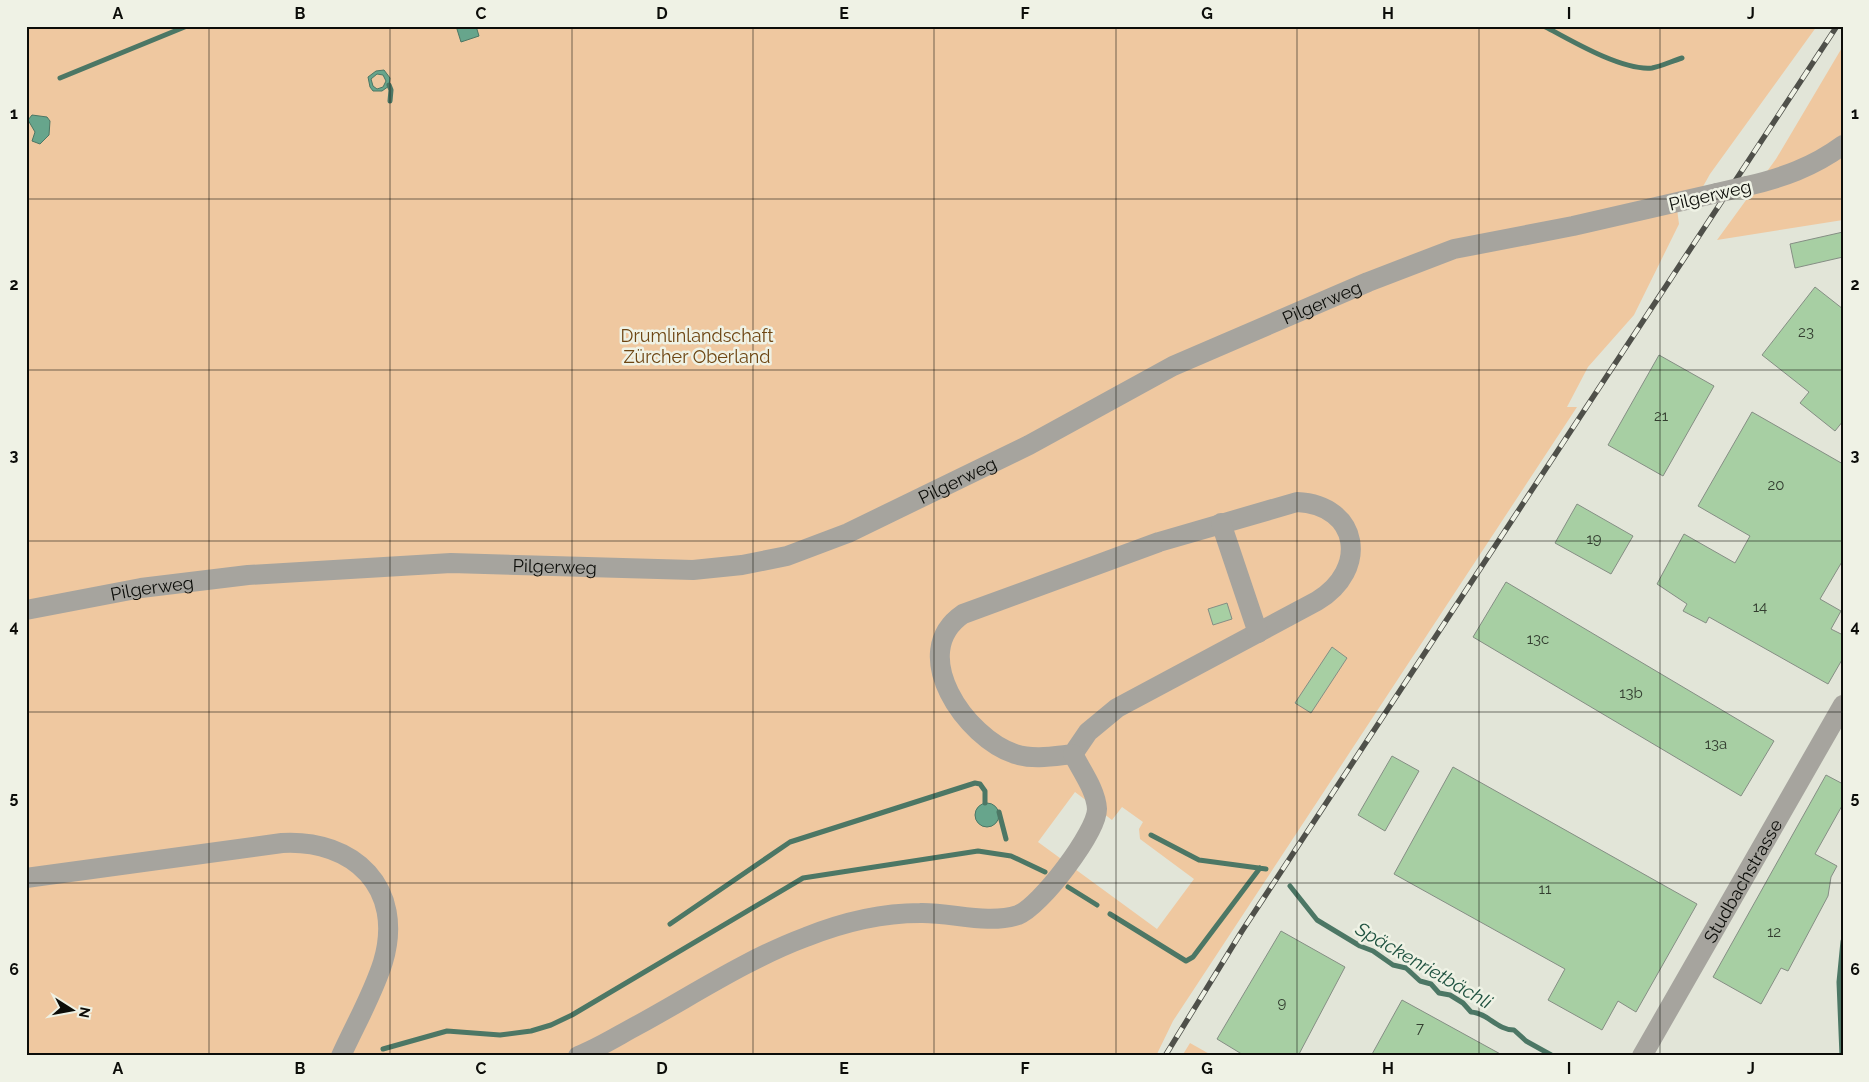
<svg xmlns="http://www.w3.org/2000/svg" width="1869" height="1082" font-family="Raleway,sans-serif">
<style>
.green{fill:#efc8a0;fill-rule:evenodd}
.water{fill:#67a58c;stroke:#4c7765;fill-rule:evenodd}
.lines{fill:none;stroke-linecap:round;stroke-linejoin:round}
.stream{stroke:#4c7765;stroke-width:5}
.building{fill:#a7cfa3;stroke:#858e84}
.street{stroke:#a6a49e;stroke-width:20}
.rail-casing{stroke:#4f504a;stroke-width:5.5}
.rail{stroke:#eff2e5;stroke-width:4;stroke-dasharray:11;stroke-linecap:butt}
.street-bridge{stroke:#a6a49e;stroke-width:20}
.grid{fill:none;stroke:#0c0d09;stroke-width:1;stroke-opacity:0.55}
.labels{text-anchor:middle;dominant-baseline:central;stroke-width:5;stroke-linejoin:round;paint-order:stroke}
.number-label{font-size:15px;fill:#333e30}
.street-label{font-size:18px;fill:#0c0d09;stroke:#eff2e5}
.park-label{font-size:18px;fill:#6d4512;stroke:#eff2e5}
.water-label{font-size:19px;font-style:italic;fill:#1f5240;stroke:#eff2e5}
.neatline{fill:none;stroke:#0c0d09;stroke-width:2}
.grid-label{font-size:16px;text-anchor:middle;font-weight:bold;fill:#0c0d09}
</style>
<rect width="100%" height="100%" fill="#e2e5d8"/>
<!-- green -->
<path class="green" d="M26,26H1817L1710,174L1696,199L1677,209L1679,224L1634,315L1588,367L1567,407H1577L1173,1021L1156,1056H26ZM1075,792L1112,820L1122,807L1143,822L1139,829L1140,839L1194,879L1157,929L1038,842Z
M1843,46V220L1717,240L1776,159Z
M1190,1043L1213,1056H1182Z"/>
<!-- water -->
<path class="water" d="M456,26H476L479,36L461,42Z
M384,70L390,78L389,86L382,91H373L370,87L368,77L376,71ZM377,74L383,75L386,81L383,87L377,89L373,86L371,79Z
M32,115L47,117L50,121L49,135L40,144L32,141L35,132L28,120Z
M975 815a12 12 0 1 1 24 0a12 12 0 1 1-24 0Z"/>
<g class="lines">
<!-- stream -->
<path class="stream" d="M1544,26C1570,40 1622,71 1652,68C1662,66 1672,61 1682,58
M60,78L187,26
M389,85L391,90L390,101
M999,812L1006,839
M1151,835L1199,860L1266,869
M1290,886L1317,920L1360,946L1373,951L1393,965L1406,968L1420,981L1431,984L1439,993L1450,995L1463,1003L1471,1012C1488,1013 1497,1030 1514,1030L1526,1041L1553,1056
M1068,887L1097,905
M1110,914L1186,961L1193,957L1260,868
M670,924L790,842L975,783L980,784L985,791V803
M383,1049L447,1031L500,1035L531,1031L551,1025L572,1015L803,878L978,851L1011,856L1045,872
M1842,1056L1839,982L1843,941"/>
</g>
<!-- building -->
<path class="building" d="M1843,232V257L1795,268L1790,244Z
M1815,287L1843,309V421L1835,431L1800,403L1809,392L1762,355Z
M1659,355L1714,386L1663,476L1608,445Z
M1752,412L1843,464V560L1820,599L1841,611L1831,629L1843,635V658L1828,684L1709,617L1706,623L1683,611L1687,604L1657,584L1684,534L1735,563L1750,536L1698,506Z
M1577,504L1633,536L1611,574L1555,543Z
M1506,582L1774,741L1741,796L1473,637Z
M1227,603L1232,619L1213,625L1208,609Z
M1332,647L1347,658L1311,713L1295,703Z
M1392,756L1419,771L1385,831L1358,815Z
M1453,767L1697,904L1636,1012L1618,1001L1602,1030L1548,1000L1565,969L1394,874Z
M1826,775L1843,784V804L1815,854L1837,866L1831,877L1828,896L1788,971L1781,968L1761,1004L1713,977Z
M1281,931L1345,967L1298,1056H1245L1217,1039Z
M1402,1000L1504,1056H1371Z"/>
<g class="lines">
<!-- street -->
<g class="street">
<path d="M1747,186C1782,178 1813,167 1843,145"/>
<path d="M1297,502C1360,505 1369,570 1317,601L1117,708L1088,732L1073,754C1054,756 1034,760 1015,754C966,738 906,653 963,614L1159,542Z"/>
<path d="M1221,523L1258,633"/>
<path id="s1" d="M26,610L141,588L248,575L451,563L693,570L742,565L787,556L848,533L1029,445L1173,366L1368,282L1454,249L1573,226L1717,193"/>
<path d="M26,878L282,843C354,839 405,888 383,962C373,994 355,1025 341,1056"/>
<path d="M578,1056C599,1048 619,1035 638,1025C693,995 747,959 806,937C841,923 881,913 920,913C951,912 987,925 1018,915C1040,907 1097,832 1097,809C1096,790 1081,770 1073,754"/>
<path id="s2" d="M1642,1056L1843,705"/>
</g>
<defs>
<path id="rail" d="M1165,1056L1242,931L1837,26"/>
</defs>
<!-- rail casing -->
<use href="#rail" class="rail-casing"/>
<!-- rail -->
<use href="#rail" class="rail"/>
<!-- street-bridge -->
<path class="street-bridge" d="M1717,193L1747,186"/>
</g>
<!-- grid -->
<path class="grid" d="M209,26V1056M390,26V1056M572,26V1056M753,26V1056M934,26V1056M1116,26V1056M1297,26V1056M1479,26V1056M1660,26V1056M26,199H1843M26,370H1843M26,541H1843M26,712H1843M26,883H1843"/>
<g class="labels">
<!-- number labels -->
<g class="number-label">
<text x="1806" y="332">23</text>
<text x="1661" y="416">21</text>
<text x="1776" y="485">20</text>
<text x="1594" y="539">19</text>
<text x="1760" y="607">14</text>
<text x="1538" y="639">13c</text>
<text x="1631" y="693">13b</text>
<text x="1716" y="744">13a</text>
<text x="1545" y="889">11</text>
<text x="1774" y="932">12</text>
<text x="1282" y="1003">9</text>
<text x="1420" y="1028">7</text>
</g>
<!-- street labels -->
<g class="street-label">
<text transform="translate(1710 195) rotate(-13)">Pilgerweg</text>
<text stroke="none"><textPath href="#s1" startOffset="1358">Pilgerweg</textPath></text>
<text stroke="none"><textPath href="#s1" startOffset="952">Pilgerweg</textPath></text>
<text stroke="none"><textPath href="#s1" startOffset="532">Pilgerweg</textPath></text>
<text stroke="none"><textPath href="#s1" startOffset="128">Pilgerweg</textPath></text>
<text stroke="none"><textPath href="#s2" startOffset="202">Studbachstrasse</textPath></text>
</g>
<!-- park labels -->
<g class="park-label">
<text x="697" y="335">Drumlinlandschaft<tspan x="697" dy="21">Zürcher Oberland</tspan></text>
</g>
<!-- water labels -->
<g class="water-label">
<text transform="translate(1424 965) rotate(30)">Späckenrietbächli</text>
</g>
</g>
<!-- border -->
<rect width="1869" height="1082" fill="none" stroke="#eff2e5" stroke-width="55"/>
<!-- north arrow -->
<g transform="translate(72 1010) rotate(101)" stroke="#eff2e5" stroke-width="4" paint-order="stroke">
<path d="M0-4L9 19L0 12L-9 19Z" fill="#0c0d09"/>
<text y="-8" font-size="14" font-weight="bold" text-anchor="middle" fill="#0c0d09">N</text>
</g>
<rect x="28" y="28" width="1814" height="1026" class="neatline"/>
<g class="grid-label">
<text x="118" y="19">A</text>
<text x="300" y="19">B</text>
<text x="481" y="19">C</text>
<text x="662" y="19">D</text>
<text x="844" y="19">E</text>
<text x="1025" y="19">F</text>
<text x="1207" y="19">G</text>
<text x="1388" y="19">H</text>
<text x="1569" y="19">I</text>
<text x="1751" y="19">J</text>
<text x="14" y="119">1</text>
<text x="1855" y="119">1</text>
<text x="14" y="290">2</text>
<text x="1855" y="290">2</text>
<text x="14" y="461">3</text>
<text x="1855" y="461">3</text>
<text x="14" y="632">4</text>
<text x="1855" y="632">4</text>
<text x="14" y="803">5</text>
<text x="1855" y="803">5</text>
<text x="14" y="975">6</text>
<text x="1855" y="975">6</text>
<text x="118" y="1074">A</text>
<text x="300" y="1074">B</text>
<text x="481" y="1074">C</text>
<text x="662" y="1074">D</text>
<text x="844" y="1074">E</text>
<text x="1025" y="1074">F</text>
<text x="1207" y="1074">G</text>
<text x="1388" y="1074">H</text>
<text x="1569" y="1074">I</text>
<text x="1751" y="1074">J</text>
</g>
</svg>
